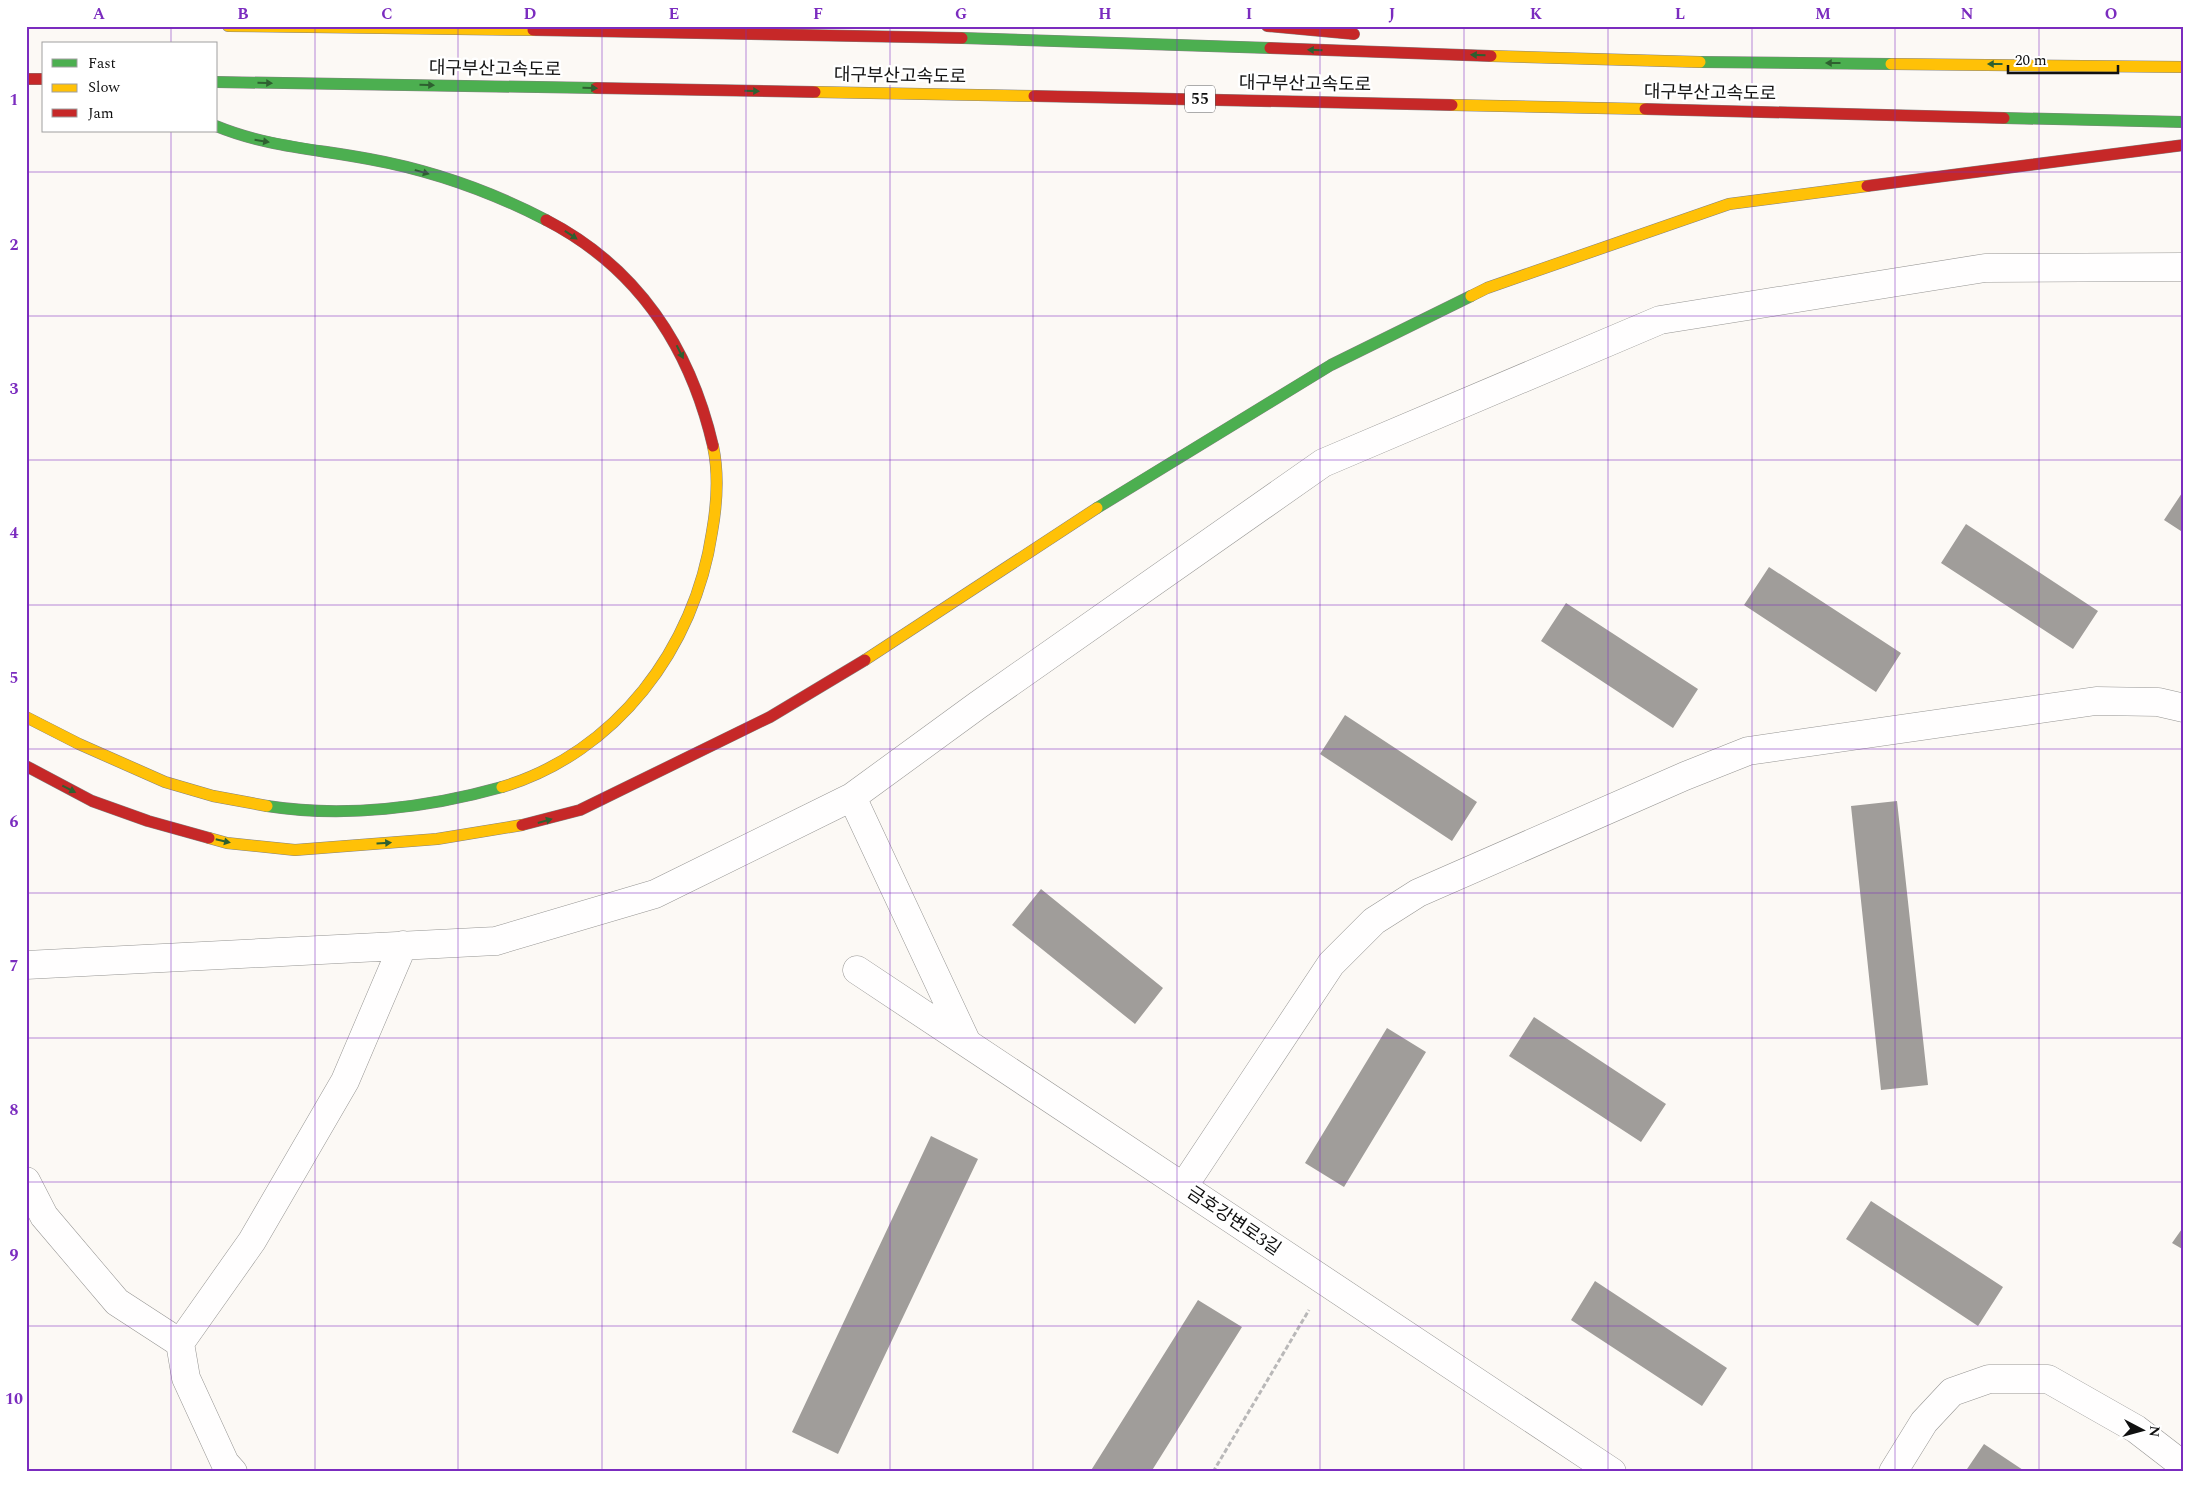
<svg xmlns="http://www.w3.org/2000/svg" width="2210" height="1498" font-family="Spectral,'Noto Sans KR',serif">
<style>
.building{fill:#a09d9a}
.lines{fill:none;stroke-linecap:round;stroke-linejoin:round}
.street-casing{stroke:#969593;stroke-width:29}
.fast-casing{stroke:#848280;stroke-width:12}
.slow-casing{stroke:#848280;stroke-width:12}
.jam-casing{stroke:#848280;stroke-width:12}
.path{stroke:#b9b8b8;stroke-width:3;stroke-dasharray:5 2.5;stroke-linecap:butt}
.street{stroke:#fffefe;stroke-width:28}
.fast{stroke:#4caf50;stroke-width:11}
.slow{stroke:#ffc107;stroke-width:11}
.jam{stroke:#c62828;stroke-width:11}
.oneway{fill:#2e6030}
.grid{fill:none;stroke:#7b2cbf;stroke-width:1;stroke-opacity:0.55}
.labels{text-anchor:middle;dominant-baseline:central;stroke-width:5;stroke-linejoin:round;paint-order:stroke}
.shield{fill:#fff;stroke:#585858;stroke-width:1}
.shield-label{font-size:16px;font-weight:bold;fill:#101010}
.street-label{font-size:18px;fill:#101010;stroke:#fff}
.neatline{fill:none;stroke:#7b2cbf;stroke-width:2}
.grid-label{font-size:16px;text-anchor:middle;font-weight:bold;fill:#7b2cbf}
</style>
<rect width="100%" height="100%" fill="#fcf9f5"/>
<!-- building -->
<path class="building" d="M2184,490V533L2164,520Z
M1966,524L2098,611L2073,649L1941,563Z
M1769,567L1901,653L1876,692L1744,605Z
M1566,603L1698,689L1673,728L1541,641Z
M1345,715L1477,802L1452,841L1320,754Z
M1897,801L1928,1085L1881,1090L1851,806Z
M1041,889L1163,988L1135,1024L1012,925Z
M1534,1017L1666,1104L1641,1142L1509,1056Z
M1387,1028L1426,1052L1344,1187L1305,1163Z
M931,1136L978,1159L838,1454L792,1432Z
M1871,1201L2003,1287L1978,1326L1846,1239Z
M2184,1226V1250L2172,1243Z
M1595,1281L1727,1368L1702,1406L1571,1320Z
M1198,1300L1242,1327L1151,1472H1090Z
M1984,1444L2026,1472H1965Z"/>
<g class="lines">
<defs>
<path id="street" d="M26,965L496,941L655,894L852,797
M857,970L1612,1472
M967,1043L852,797L978,705L1323,463L1660,320L1985,268L2184,267
M26,1181L44,1216L117,1302L180,1343L186,1378L225,1463L233,1472
M1183,1187L1331,964L1374,921L1418,893L1685,776L1748,751L2096,701L2158,702L2184,708
M180,1343L252,1241L345,1081L403,945
M1893,1472L1924,1422L1952,1392L1989,1379H2048L2136,1429L2184,1466"/>
<path id="fast" d="M962,38L1270,48
M1700,62L1891,64
M216,82L596,88
M2004,118L2184,122
M216,126C267,147 316,149 369,159C430,170 490,191 546,220
M1097,508L1331,365L1471,296
M267,806C344,818 427,808 502,787"/>
<path id="slow" d="M228,26L533,30
M1491,56L1700,62
M1891,64L2184,67
M815,92L1034,96
M1452,105L1645,109
M1471,296L1487,288L1729,204L1867,186
M865,660L1097,508
M26,717L79,744L165,782L213,796L267,806
M502,787C616,753 695,648 712,532C717,504 719,474 713,446
M209,838L227,843L295,850L437,839L522,825"/>
<path id="jam" d="M1267,26L1354,34
M533,30L962,38
M1270,48L1491,56
M26,79H44
M596,88L815,92
M1034,96L1452,105
M1645,109L2004,118
M1867,186L2184,145
M546,220C637,267 690,347 713,446
M26,766L92,801L148,821L209,838
M522,825L580,810L770,717L865,660"/>
</defs>
<!-- street casing -->
<use href="#street" class="street-casing"/>
<!-- fast casing -->
<use href="#fast" class="fast-casing"/>
<!-- slow casing -->
<use href="#slow" class="slow-casing"/>
<!-- jam casing -->
<use href="#jam" class="jam-casing"/>
<!-- path -->
<path class="path" d="M1213,1472L1309,1310"/>
<!-- street -->
<use href="#street" class="street"/>
<!-- fast -->
<use href="#fast" class="fast"/>
<!-- slow -->
<use href="#slow" class="slow"/>
<!-- jam -->
<use href="#jam" class="jam"/>
</g>
<!-- one-way arrows -->
<defs><path id="oneway-solid" d="M-6-.8H1V-3.2L6.5 0L1 3.2V.8H-6Z" transform="scale(1.25)"/></defs>
<g class="oneway">
<use href="#oneway-solid" transform="translate(1315 50) rotate(-178)"/>
<use href="#oneway-solid" transform="translate(1478 55) rotate(-178)"/>
<use href="#oneway-solid" transform="translate(1833 63) rotate(-180)"/>
<use href="#oneway-solid" transform="translate(1995 64) rotate(-180)"/>
<use href="#oneway-solid" transform="translate(265 83) rotate(1)"/>
<use href="#oneway-solid" transform="translate(427 85) rotate(1)"/>
<use href="#oneway-solid" transform="translate(590 88) rotate(1)"/>
<use href="#oneway-solid" transform="translate(752 91) rotate(1)"/>
<use href="#oneway-solid" transform="translate(262 141) rotate(9)"/>
<use href="#oneway-solid" transform="translate(422 172) rotate(16)"/>
<use href="#oneway-solid" transform="translate(571 235) rotate(34)"/>
<use href="#oneway-solid" transform="translate(680 352) rotate(63)"/>
<use href="#oneway-solid" transform="translate(69 789) rotate(27)"/>
<use href="#oneway-solid" transform="translate(545 821) rotate(-16)"/>
<use href="#oneway-solid" transform="translate(223 841) rotate(13)"/>
<use href="#oneway-solid" transform="translate(384 843) rotate(-4)"/>
</g>
<!-- grid -->
<path class="grid" d="M171,26V44M315,26V1472M458,26V1472M602,26V1472M746,26V1472M890,26V1472M1033,26V1472M1177,26V1472M1320,26V1472M1464,26V1472M1608,26V1472M1752,26V1472M1895,26V1472M2039,26V1472M171,131V1472M26,172H2184M26,316H2184M26,460H2184M26,605H2184M26,749H2184M26,893H2184M26,1038H2184M26,1182H2184M26,1326H2184"/>
<g class="labels">
<!-- shield labels -->
<rect class="shield" x="1185" y="85.5" width="30" height="27" rx="4"/>
<g class="shield-label">
<text x="1200" y="99">55</text>
</g>
<!-- street labels -->
<g class="street-label">
<text transform="translate(495 69) rotate(1)">대구부산고속도로</text>
<text transform="translate(900 76) rotate(1)">대구부산고속도로</text>
<text transform="translate(1305 84) rotate(1)">대구부산고속도로</text>
<text transform="translate(1710 93) rotate(1)">대구부산고속도로</text>
<text transform="translate(1234 1221) rotate(34)">금호강변로3길</text>
</g>
</g>
<!-- border -->
<rect width="2210" height="1498" fill="none" stroke="#ffffff" stroke-width="55"/>
<!-- legend -->
<rect x="42" y="42" width="175" height="90" fill="#ffffff" stroke="#9f9f9f"/>
<rect x="52" y="59" width="25" height="8" fill="#4caf50" stroke="#9f9f9f"/>
<text x="88" y="68" font-size="15" fill="#101010">Fast</text>
<rect x="52" y="84" width="25" height="8" fill="#ffc107" stroke="#9f9f9f"/>
<text x="88" y="92" font-size="15" fill="#101010">Slow</text>
<rect x="52" y="109" width="25" height="8" fill="#c62828" stroke="#9f9f9f"/>
<text x="88" y="118" font-size="15" fill="#101010">Jam</text>
<!-- north arrow -->
<g transform="translate(2142 1430) rotate(96)" stroke="#ffffff" stroke-width="4" paint-order="stroke">
<path d="M0-4L9 19L0 12L-9 19Z" fill="#101010"/>
<text y="-8" font-size="14" font-weight="bold" text-anchor="middle" fill="#101010">N</text>
</g>
<!-- scale -->
<path d="M2008 65v8h110v-8" fill="none" stroke="#101010" stroke-width="2.5"/>
<text x="2015" y="65" font-size="15" fill="#101010" stroke="#ffffff" stroke-width="4" paint-order="stroke">20 m</text>
<rect x="28" y="28" width="2154" height="1442" class="neatline"/>
<g class="grid-label">
<text x="99" y="19">A</text>
<text x="243" y="19">B</text>
<text x="387" y="19">C</text>
<text x="530" y="19">D</text>
<text x="674" y="19">E</text>
<text x="818" y="19">F</text>
<text x="961" y="19">G</text>
<text x="1105" y="19">H</text>
<text x="1249" y="19">I</text>
<text x="1392" y="19">J</text>
<text x="1536" y="19">K</text>
<text x="1680" y="19">L</text>
<text x="1823" y="19">M</text>
<text x="1967" y="19">N</text>
<text x="2111" y="19">O</text>
<text x="14" y="105">1</text>
<text x="14" y="250">2</text>
<text x="14" y="394">3</text>
<text x="14" y="538">4</text>
<text x="14" y="683">5</text>
<text x="14" y="827">6</text>
<text x="14" y="971">7</text>
<text x="14" y="1115">8</text>
<text x="14" y="1260">9</text>
<text x="14" y="1404">10</text>
</g>
</svg>
